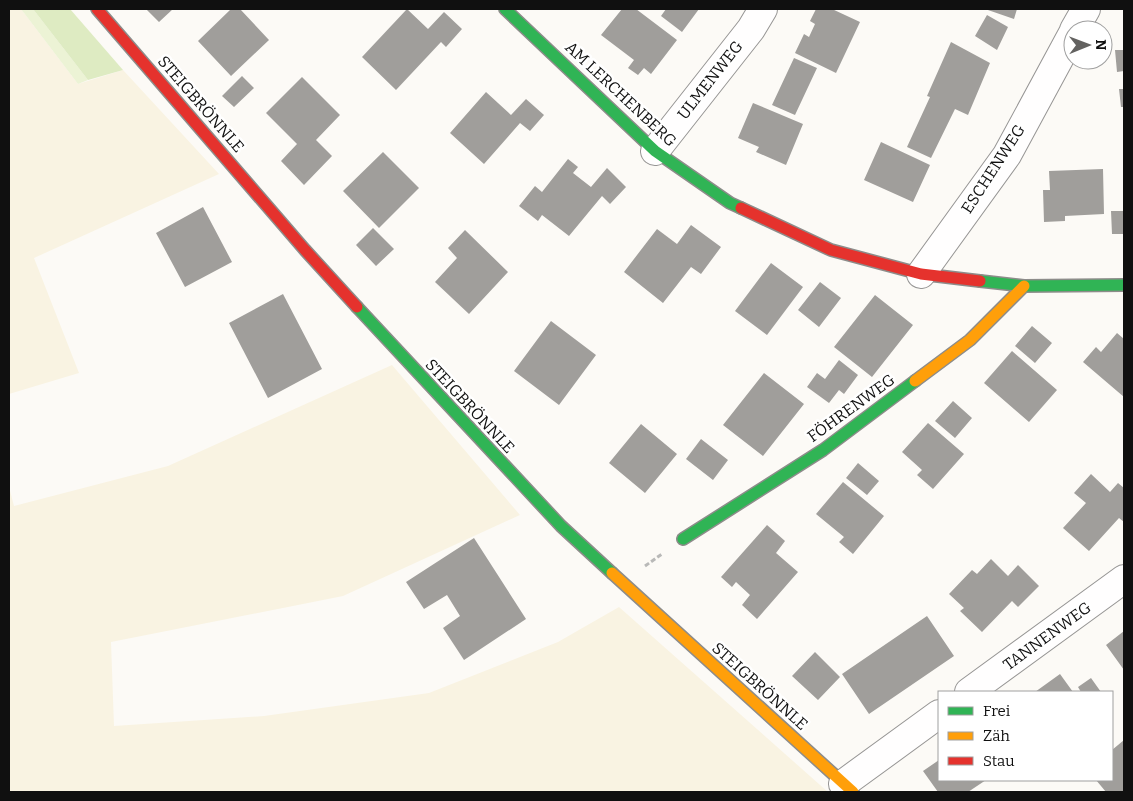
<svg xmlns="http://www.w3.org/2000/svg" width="1133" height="801" font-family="Bitter,serif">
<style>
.farmland{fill:#f9f3e2}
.green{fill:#ecf3d5}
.forest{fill:#deebc2}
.building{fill:#a09e9b}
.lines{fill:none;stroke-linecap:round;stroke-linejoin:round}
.street-casing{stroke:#969594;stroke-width:30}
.fast-casing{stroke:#8d8c8a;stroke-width:14}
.slow-casing{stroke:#8d8c8a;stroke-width:14}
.jam-casing{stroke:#8d8c8a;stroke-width:14}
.path{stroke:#b9b9b8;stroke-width:3;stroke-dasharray:5 2.5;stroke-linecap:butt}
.street{stroke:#fffefe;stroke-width:28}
.fast{stroke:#30b455;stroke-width:11}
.slow{stroke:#ff9f0a;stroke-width:11}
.jam{stroke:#e5322d;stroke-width:11}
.labels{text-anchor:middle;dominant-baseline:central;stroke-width:5;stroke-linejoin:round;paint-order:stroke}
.street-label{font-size:16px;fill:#101010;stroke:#fff}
</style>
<rect width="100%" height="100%" fill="#fcfaf6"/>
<!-- farmland -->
<path class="farmland" d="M9,9H21L78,84L123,70L219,174L34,258L79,373L9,394Z
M392,365L520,515L343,596L111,642L114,726L264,716L429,693L558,642L619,607L828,792H9V487L14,506L168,466Z"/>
<!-- green -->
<path class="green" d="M21,9H33L88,80L78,84Z"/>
<!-- forest -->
<path class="forest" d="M33,9H70L123,70L88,80Z"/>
<!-- building -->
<path class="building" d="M146,9H173L159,22Z
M231,9H240L269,40L231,76L198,41Z
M407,9L428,29L444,12L462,29L446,47L441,42L396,90L362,57Z
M622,9H636L677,40L651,74L644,68L638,75L628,68L634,60L601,35Z
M666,9H699L682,32L661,16Z
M816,9H832L860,22L836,73L795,53L804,34L809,37L815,24L810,21Z
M985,9H1017L1014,19Z
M987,15L1008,27L997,50L975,36Z
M951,42L990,63L968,115L955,109L931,158L907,147L930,97L927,96Z
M1115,50H1124V71L1117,72Z
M794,58L817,68L795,115L772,105Z
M242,76L254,88L234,107L222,96Z
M302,77L340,115L316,140L332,156L304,185L281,161L297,144L266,113Z
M1119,89H1124V107H1121Z
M486,92L511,115L526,99L544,115L530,131L520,123L484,164L450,133Z
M753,103L803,124L786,165L756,152L759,147L738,138Z
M881,142L930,165L913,202L864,180Z
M383,152L419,188L379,228L343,191Z
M568,159L578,167L573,173L591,187L607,168L626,187L610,204L602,196L569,236L542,215L538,221L519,206L535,186L542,192Z
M1103,169L1104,214L1065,216V221L1044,222L1043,190H1050L1049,171Z
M203,207L232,262L185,287L156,233Z
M1111,211H1124V234H1112Z
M691,225L721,247L701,274L691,267L663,303L624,272L657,229L677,244Z
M373,228L394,249L376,266L356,245Z
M465,230L508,272L469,314L435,282L457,258L448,248Z
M771,263L803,287L767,335L735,311Z
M820,282L841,298L819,327L798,310Z
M283,294L322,369L268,398L229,323Z
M875,295L913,325L872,377L834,347Z
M551,321L596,355L559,405L514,371Z
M1032,326L1052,343L1035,363L1015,346Z
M1117,333L1124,339V397L1083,362L1096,347L1101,352Z
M1012,351L1057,390L1029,422L984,383Z
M839,360L858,375L844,394L839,390L829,403L807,387L817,373L825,379Z
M764,373L804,404L763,456L723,425Z
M953,401L972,418L955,438L935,421Z
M928,423L964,454L933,489L917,475L922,470L902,452Z
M641,424L677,454L645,493L609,463Z
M701,439L728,460L713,480L686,459Z
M858,463L879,481L867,495L846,478Z
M1091,474L1110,492L1118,483L1124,488V522L1119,518L1089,551L1063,528L1086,503L1074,493Z
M843,482L884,516L853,554L839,542L844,537L816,514Z
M767,525L785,541L776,553L798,572L757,619L742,605L750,595L736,582L732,587L721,577Z
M474,538L526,619L464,660L443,628L460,616L447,595L424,609L406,582Z
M991,559L1008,576L1018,565L1039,586L1018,607L1012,601L982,632L960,611L964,608L949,594L972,570L977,574Z
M927,616L954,656L869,714L842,674Z
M1124,631V670L1106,645Z
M815,652L840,677L818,700L792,676Z
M1060,674L1073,692H1035Z
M1091,678L1101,692H1081L1078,687Z
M1124,740V792H1106L1096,780H1112V750Z
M939,760V780H986L968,792H938L923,771Z"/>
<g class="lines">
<defs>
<path id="street" d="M1074,30L1086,9
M655,151L751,29L763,9
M921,274L1007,155L1073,33
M969,692L1124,579
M843,784L939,714"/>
<path id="fast" d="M505,9L655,151L730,203L741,208
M980,281L1024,286L1124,285
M357,307L561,526L612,573
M683,539L823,450L915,381"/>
<path id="slow" d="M915,381L970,340L1024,286
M612,573L853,792"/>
<path id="jam" d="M97,9L305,250L357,307
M741,208L831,250L921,274L980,281"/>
</defs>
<!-- street casing -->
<use href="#street" class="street-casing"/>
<!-- fast casing -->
<use href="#fast" class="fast-casing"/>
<!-- slow casing -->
<use href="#slow" class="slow-casing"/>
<!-- jam casing -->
<use href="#jam" class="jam-casing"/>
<!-- path -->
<path class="path" d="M645,566L662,554"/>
<!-- street -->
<use href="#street" class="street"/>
<!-- fast -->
<use href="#fast" class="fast"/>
<!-- slow -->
<use href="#slow" class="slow"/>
<!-- jam -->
<use href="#jam" class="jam"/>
</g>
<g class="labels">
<!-- street labels -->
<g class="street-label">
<text transform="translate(710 80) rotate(-52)">ULMENWEG</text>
<text transform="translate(621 94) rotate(43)">AM LERCHENBERG</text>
<text transform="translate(201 104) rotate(49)">STEIGBRÖNNLE</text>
<text transform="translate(993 169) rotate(-57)">ESCHENWEG</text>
<text transform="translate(470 406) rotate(47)">STEIGBRÖNNLE</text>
<text transform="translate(851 408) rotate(-36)">FÖHRENWEG</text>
<text transform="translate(1047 636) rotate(-36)">TANNENWEG</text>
<text transform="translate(760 686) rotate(42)">STEIGBRÖNNLE</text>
</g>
</g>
<!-- border -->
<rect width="1133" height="801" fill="none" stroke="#101010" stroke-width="20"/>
<!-- legend -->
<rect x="938" y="691" width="175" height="90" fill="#ffffff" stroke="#9f9f9f"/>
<rect x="948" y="707" width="25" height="8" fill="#30b455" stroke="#9f9f9f"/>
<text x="983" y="716" font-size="15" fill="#101010">Frei</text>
<rect x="948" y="732" width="25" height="8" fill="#ff9f0a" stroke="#9f9f9f"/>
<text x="983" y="741" font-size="15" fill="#101010">Zäh</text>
<rect x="948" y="757" width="25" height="8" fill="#e5322d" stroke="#9f9f9f"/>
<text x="983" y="766" font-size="15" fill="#101010">Stau</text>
<!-- north arrow -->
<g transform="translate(1088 45) rotate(89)"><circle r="24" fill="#ffffff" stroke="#9f9f9f"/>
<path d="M0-4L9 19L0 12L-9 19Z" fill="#636260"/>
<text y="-8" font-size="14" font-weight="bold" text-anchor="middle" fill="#101010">N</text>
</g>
</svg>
